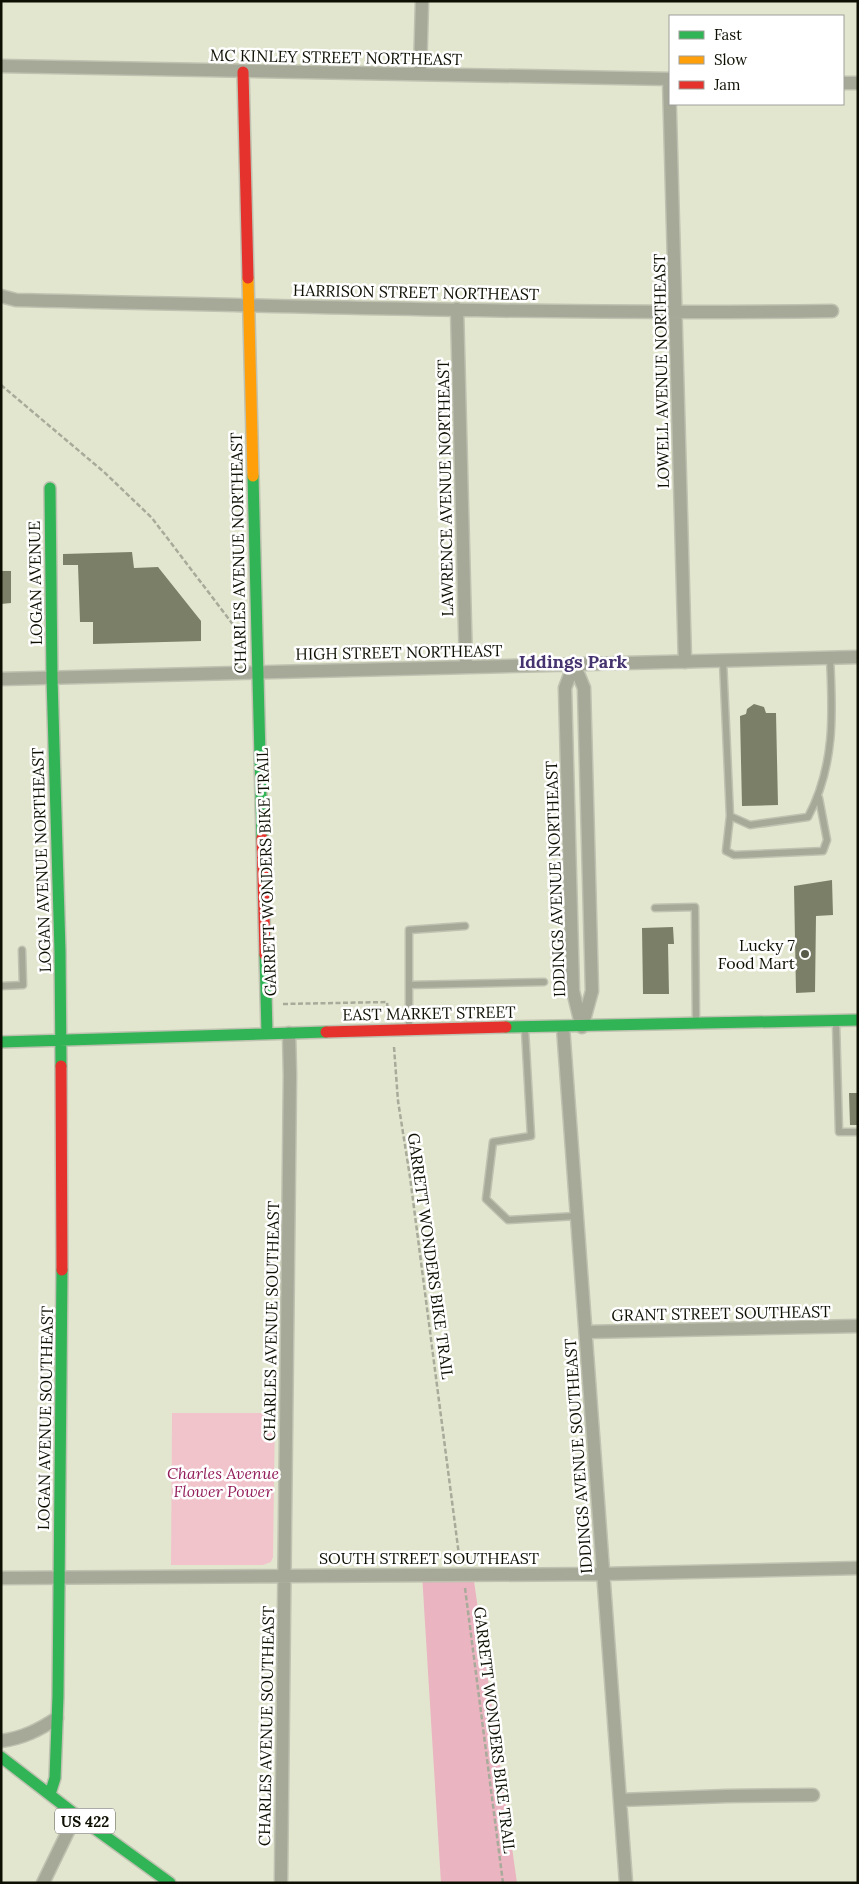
<svg xmlns="http://www.w3.org/2000/svg" width="859" height="1884" font-family="Lora,serif">
<style>
.green{fill:#f1c4cc}
.forest{fill:#eab4c1}
.building{fill:#7c7f68}
.lines{fill:none;stroke-linecap:round;stroke-linejoin:round}
.lane-casing{stroke:#bfc2b0;stroke-width:9}
.street-casing{stroke:#bfc2b0;stroke-width:15}
.fast-casing{stroke:#bfc2b0;stroke-width:14}
.slow-casing{stroke:#bfc2b0;stroke-width:14}
.jam-casing{stroke:#bfc2b0;stroke-width:14}
.path{stroke:#a8aa9a;stroke-width:2.5;stroke-dasharray:5 2.5;stroke-linecap:butt}
.lane{stroke:#a6a898;stroke-width:6}
.street{stroke:#a6a898;stroke-width:12}
.fast{stroke:#30b455;stroke-width:11}
.slow{stroke:#ff9f0a;stroke-width:11}
.jam{stroke:#e5322d;stroke-width:11}
.poi-dot{fill:#585a4a;stroke:#fff;stroke-width:2}
.labels{text-anchor:middle;dominant-baseline:central;stroke-width:5;stroke-linejoin:round;paint-order:stroke}
.shield{fill:#fff;stroke:#56574e;stroke-width:1}
.shield-label{font-size:15px;font-weight:bold;fill:#0d0f02}
.street-label{font-size:16px;fill:#0d0f02;stroke:#fff}
.poi-label{font-size:16px;fill:#0d0f02;stroke:#fff;text-anchor:end}
.park-label{font-size:16px;font-style:italic;fill:#931d5a;stroke:#fff}
.neighbourhood-label{font-size:18px;font-weight:bold;fill:#45336f;stroke:#fff}
</style>
<rect width="100%" height="100%" fill="#e3e6cf"/>
<!-- green -->
<path class="green" d="M172,1413H275L273,1557L271,1562L263,1565H171Z"/>
<!-- forest -->
<path class="forest" d="M422,1574H473L517,1883H441Z"/>
<!-- building -->
<path class="building" d="M132,552L134,568L158,567L201,621V641L93,644V622H80L78,565H63V554Z
M1,571H11V603L1,604Z
M754,704L764,707L766,713H776L778,805L742,806L740,716L746,714L747,709Z
M832,880L833,915L816,916L815,992L796,993L794,886Z
M673,927L674,944H668L669,994H643L642,928Z
M849,1093H858V1125H850Z"/>
<g class="lines">
<defs>
<path id="lane" d="M723,661L730,816L726,851L734,855L823,851L827,840L819,798
M730,816L750,825L808,817C835,766 833,714 830,658
M655,908L695,907L696,1020
M409,985L544,982
M1,986L23,985L22,950
M836,1023L839,1132H858
M409,1025V930L465,926
M525,1030L531,1136L493,1142L486,1199L508,1220L577,1216"/>
<path id="street" d="M1,66L670,79
M420,74L422,1
M669,79L685,662
M843,83H858
M1,296L16,300C288,306 560,315 832,311
M457,309L466,667
M574,664L584,688L592,991L582,1027
M574,664L565,688L573,991L581,1024
M1,679L858,657
M563,1027L626,1883
M586,1332L858,1326
M1,1578L603,1574L858,1568
M1,1741C23,1738 39,1730 57,1718
M620,1800L727,1796L813,1795
M281,1880L290,1075L289,1033
M43,1883L76,1815"/>
<path id="fast" d="M253,476L262,838
M50,488L52,678L60,951L61,1066
M265,955L267,1033
M506,1027L858,1020
M1,1042L326,1032
M1,1757L76,1815L170,1883
M50,1794L55,1778L58,1696L62,1270"/>
<path id="slow" d="M248,278L253,476"/>
<path id="jam" d="M243,72L248,278
M262,838L265,955
M326,1032L506,1027
M61,1066L62,1270"/>
</defs>
<!-- lane casing -->
<use href="#lane" class="lane-casing"/>
<!-- street casing -->
<use href="#street" class="street-casing"/>
<!-- fast casing -->
<use href="#fast" class="fast-casing"/>
<!-- slow casing -->
<use href="#slow" class="slow-casing"/>
<!-- jam casing -->
<use href="#jam" class="jam-casing"/>
<!-- path -->
<path class="path" d="M1,385L104,472L152,518L241,635
M283,1004L387,1002L388,1012
M394,1047L398,1101L410,1177L460,1563
M465,1588L503,1883"/>
<!-- lane -->
<use href="#lane" class="lane"/>
<!-- street -->
<use href="#street" class="street"/>
<!-- fast -->
<use href="#fast" class="fast"/>
<!-- slow -->
<use href="#slow" class="slow"/>
<!-- jam -->
<use href="#jam" class="jam"/>
</g>
<!-- markers -->
<circle class="poi-dot" cx="805" cy="954" r="5"/>
<g class="labels">
<!-- shield labels -->
<rect class="shield" x="55" y="1808.5" width="60" height="25" rx="4"/>
<g class="shield-label">
<text x="85" y="1821">US 422</text>
</g>
<!-- street labels -->
<g class="street-label">
<text transform="translate(336 57) rotate(1)">MC KINLEY STREET NORTHEAST</text>
<text transform="translate(416 292) rotate(1)">HARRISON STREET NORTHEAST</text>
<text transform="translate(661 371) rotate(-91)">LOWELL AVENUE NORTHEAST</text>
<text transform="translate(445 488) rotate(-91)">LAWRENCE AVENUE NORTHEAST</text>
<text transform="translate(238 553) rotate(-91)">CHARLES AVENUE NORTHEAST</text>
<text transform="translate(35 583) rotate(-91)">LOGAN AVENUE</text>
<text transform="translate(399 652) rotate(-1)">HIGH STREET NORTHEAST</text>
<text transform="translate(41 860) rotate(-92)">LOGAN AVENUE NORTHEAST</text>
<text transform="translate(266 872) rotate(-92)">GARRETT WONDERS BIKE TRAIL</text>
<text transform="translate(555 879) rotate(-92)">IDDINGS AVENUE NORTHEAST</text>
<text transform="translate(429 1013) rotate(-1)">EAST MARKET STREET</text>
<text transform="translate(431 1256) rotate(82)">GARRETT WONDERS BIKE TRAIL</text>
<text transform="translate(721 1313) rotate(-1)">GRANT STREET SOUTHEAST</text>
<text transform="translate(271 1321) rotate(-89)">CHARLES AVENUE SOUTHEAST</text>
<text transform="translate(45 1418) rotate(-89)">LOGAN AVENUE SOUTHEAST</text>
<text transform="translate(578 1456) rotate(-94)">IDDINGS AVENUE SOUTHEAST</text>
<text x="429" y="1558">SOUTH STREET SOUTHEAST</text>
<text transform="translate(266 1726) rotate(-89)">CHARLES AVENUE SOUTHEAST</text>
<text transform="translate(495 1730) rotate(83)">GARRETT WONDERS BIKE TRAIL</text>
</g>
<!-- poi labels -->
<g class="poi-label">
<text x="795" y="945">Lucky 7<tspan x="795" dy="18">Food Mart</tspan></text>
</g>
<!-- park labels -->
<g class="park-label">
<text x="223" y="1473">Charles Avenue<tspan x="223" dy="18">Flower Power</tspan></text>
</g>
<!-- neighbourhood labels -->
<g class="neighbourhood-label">
<text x="573" y="661">Iddings Park</text>
</g>
</g>
<!-- border -->
<rect width="859" height="1884" fill="none" stroke="#0d0f02" stroke-width="5"/>
<!-- legend -->
<rect x="669" y="15" width="175" height="90" fill="#ffffff" stroke="#9e9f9a"/>
<rect x="679" y="31" width="25" height="8" fill="#30b455" stroke="#9e9f9a"/>
<text x="714" y="40" font-size="15" fill="#0d0f02">Fast</text>
<rect x="679" y="56" width="25" height="8" fill="#ff9f0a" stroke="#9e9f9a"/>
<text x="714" y="65" font-size="15" fill="#0d0f02">Slow</text>
<rect x="679" y="81" width="25" height="8" fill="#e5322d" stroke="#9e9f9a"/>
<text x="714" y="90" font-size="15" fill="#0d0f02">Jam</text>
</svg>
